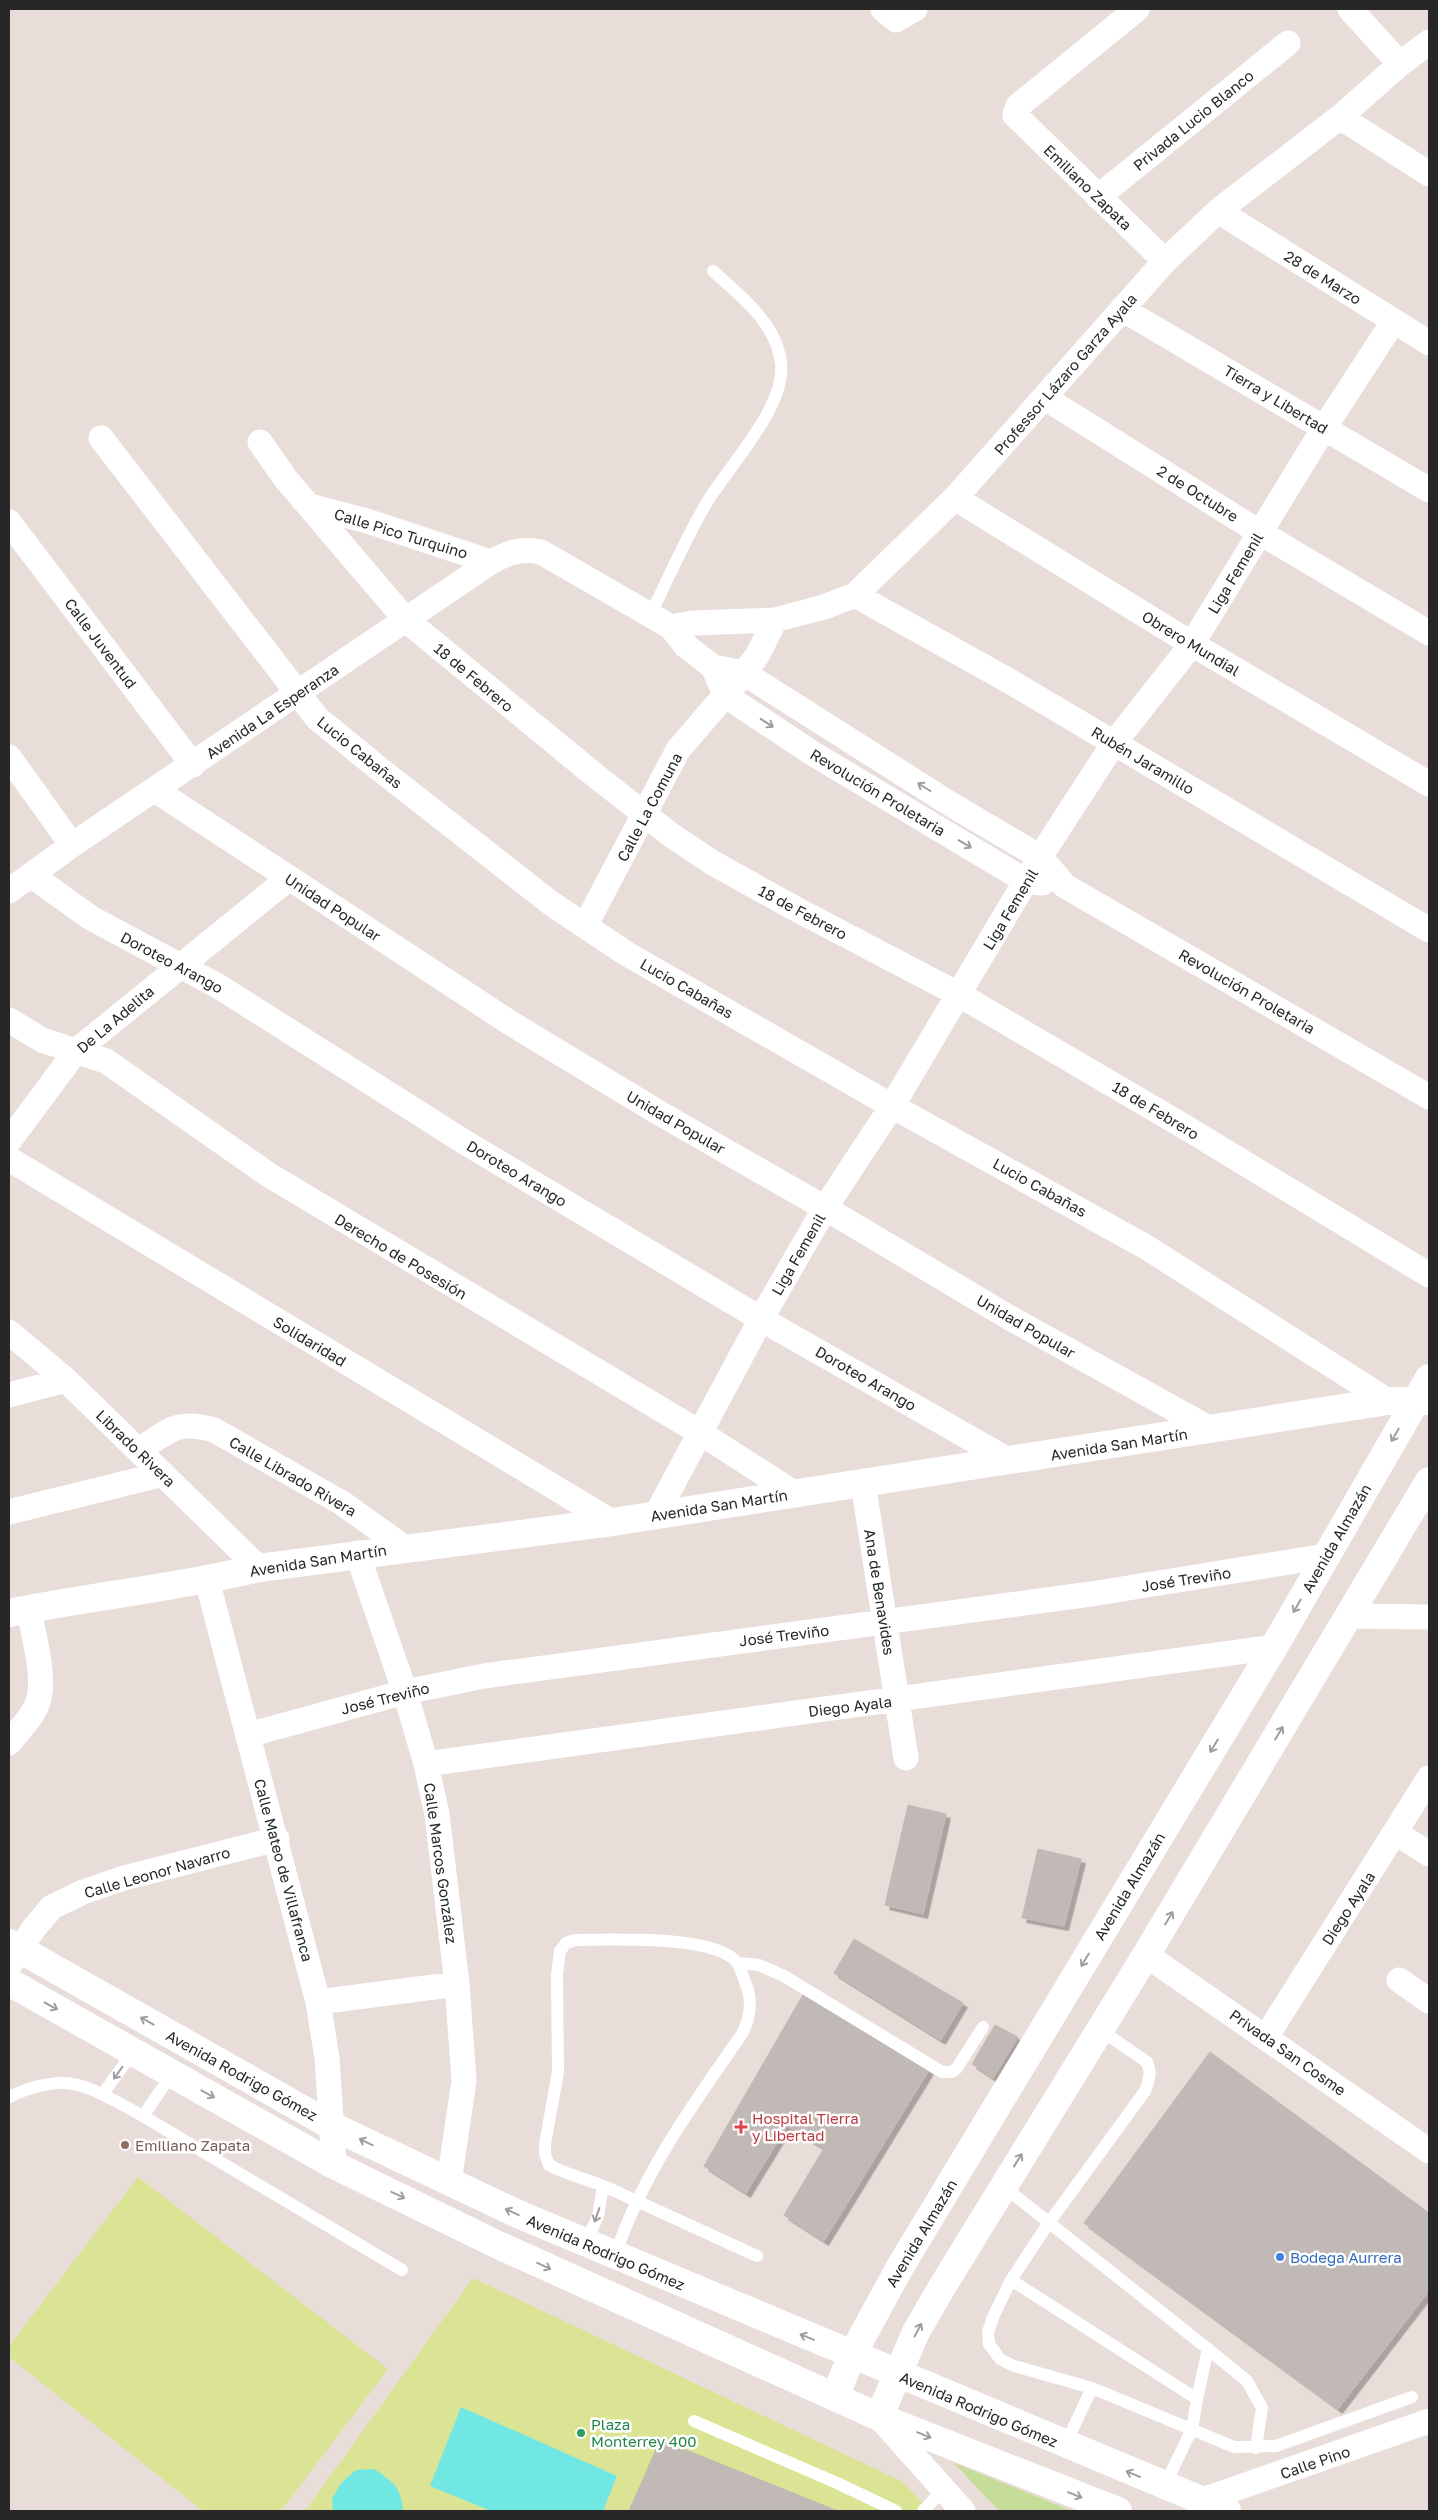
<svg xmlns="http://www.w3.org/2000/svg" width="1438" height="2520" font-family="'Golos Text',sans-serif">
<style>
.green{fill:#c5dd98}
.pitch{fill:#dbe494}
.water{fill:#71e7e3}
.building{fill:#c1b9b5;stroke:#c4b9b3;filter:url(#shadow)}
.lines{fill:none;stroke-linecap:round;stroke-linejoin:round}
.lane{stroke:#fff;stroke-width:12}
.street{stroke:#fff;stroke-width:25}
.secondary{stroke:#fff;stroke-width:28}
.oneway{stroke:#9e9e9e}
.health-dot{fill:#e0444e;stroke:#fff;stroke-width:2}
.education-dot{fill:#8d6e63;stroke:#fff;stroke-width:2}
.shop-dot{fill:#3f7fe0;stroke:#fff;stroke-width:2}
.leisure-dot{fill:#2e9e5b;stroke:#fff;stroke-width:2}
.labels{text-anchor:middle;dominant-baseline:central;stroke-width:5;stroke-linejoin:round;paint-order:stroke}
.street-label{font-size:15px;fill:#272727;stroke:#fff}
.health-label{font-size:15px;fill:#be3a42;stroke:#fff;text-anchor:start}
.education-label{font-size:15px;fill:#785e54;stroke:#fff;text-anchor:start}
.shop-label{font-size:15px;fill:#366cbe;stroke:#fff;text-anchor:start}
.leisure-label{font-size:15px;fill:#27864d;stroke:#fff;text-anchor:start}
</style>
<defs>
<filter id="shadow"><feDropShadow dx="4.5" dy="4.5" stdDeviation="0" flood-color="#0004"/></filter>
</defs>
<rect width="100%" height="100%" fill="#e9ddd9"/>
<!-- green -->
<path class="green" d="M954,2463L1072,2511H999Z"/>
<!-- pitch -->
<path class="pitch" d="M138,2177L388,2369L281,2511H203L9,2357V2346Z
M473,2278L903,2482L930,2511H305Z"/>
<!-- water -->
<path class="water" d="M461,2407L617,2476L603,2511H491L430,2486Z
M374,2469C394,2482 401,2487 403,2511H333L332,2499L341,2483L356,2470Z"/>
<!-- building -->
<path class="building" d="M908,1805L946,1814L923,1914L885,1905Z
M1038,1849L1081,1859L1064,1926L1022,1918Z
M854,1939L963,2003L941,2040L834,1973Z
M804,1993L929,2070L824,2241L784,2215L824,2148L787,2126L746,2193L704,2166Z
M995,2025L1018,2037L993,2078L972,2064Z
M1210,2052L1429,2213V2291L1338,2409L1084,2223Z
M660,2440L671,2444L838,2511H629Z"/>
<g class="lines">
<!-- lane -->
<path class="lane" d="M651,614C669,576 686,538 707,502C729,466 786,407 781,363C776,322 741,297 713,271
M738,1963L759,1965L784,1976L942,2072H952L957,2068L983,2027
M1099,2029L1147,2062C1152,2073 1149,2080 1145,2091L1048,2224L1011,2280L993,2317L988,2332L989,2344L1000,2359L1014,2366L1092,2388L1234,2447L1276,2446L1412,2397
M102,2095L133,2052
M9,2097C70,2069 88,2087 143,2116L402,2270
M143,2116L172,2074
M1003,2186L1208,2349L1197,2399
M586,2243L598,2216L603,2186
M615,2256C642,2174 693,2104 742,2034C750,2018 753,1999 745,1982C743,1977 741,1969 738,1964C718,1934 610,1940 575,1940L566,1943L560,1951L557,1975L558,2072L545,2144V2154L549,2165C567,2175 587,2179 606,2187C657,2210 707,2233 757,2256
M1011,2280L1197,2399L1192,2429L1164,2487
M1208,2349L1247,2381L1262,2408L1256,2448
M694,2421L837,2483L896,2511
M1065,2445L1092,2388
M923,2511L944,2489"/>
<!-- street -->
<path class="street" d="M883,9L896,20L915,9
M1137,9L1018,106L1015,115L1165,261
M1350,9L1400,64
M1340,117L1429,174
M1098,197L1288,43
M1218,211L1429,343
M1122,309L1429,490
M1045,398L1259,532L1429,633
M101,438L317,718L378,768L552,904L627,954L892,1106L1146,1247L1388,1401
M260,442L285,478L406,620L592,773L671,835L713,863L794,908L958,994L1185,1127L1429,1275
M955,498L1192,644L1429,784
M310,506L367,521L491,562
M9,522L193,765
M855,595L1011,682L1429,930
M671,627L692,623L775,620L824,607L855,595L955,498L1165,261L1218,211L1340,117L1400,64L1429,42
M713,667L726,696L812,753L1026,881L1043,883
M9,757L72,845
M155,790L512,1024L661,1114L825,1208L1010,1318L1212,1430
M31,875L91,918L218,986L466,1143L761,1319L1010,1461
M9,891L72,845L491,562C509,552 521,548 541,552L671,627L686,646L713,667L744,673L947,802L1040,857L1065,886L1429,1097
M585,926L678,750L744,673L757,656L775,620
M9,1020L42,1040L106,1061L269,1175L699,1432L794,1493
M9,1141L76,1051L289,878
M9,1159L612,1522
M9,1332L66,1380L259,1568
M9,1395L66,1380
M139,1450C169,1431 177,1419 214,1430L342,1503L405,1548
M863,1483L906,1758
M9,1512L163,1474
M656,1515L761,1319L825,1208L892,1106L1040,857L1114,743L1192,644L1324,428L1393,322
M357,1553L405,1692L426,1764L437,1814L457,1984L464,2081L449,2182
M207,1580L318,2002L327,2058L334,2165
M1349,1616L1429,1617
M248,1735L405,1692L484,1676L1091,1594L1326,1556
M9,1743C19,1730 33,1717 38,1702C46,1676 33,1635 29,1609
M426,1764L1274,1647
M1396,1833L1429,1854
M1146,1955L1429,2151
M9,1966L34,1928L52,1907L83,1892L124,1878L277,1839
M1399,1980L1429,2001
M318,2002L457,1984
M1266,2037L1429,1778
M879,2417L963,2511
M1200,2501L1429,2421"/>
<!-- secondary -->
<path class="secondary" d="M9,1613C92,1596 176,1588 259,1568L612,1522L1388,1401H1429
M9,1943L332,2126L518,2214L1227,2511
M9,1982L334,2165L496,2244L879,2417L1118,2511
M835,2397L852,2355L900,2267L1274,1647L1429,1378
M879,2417L916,2332L942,2287L1146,1955L1429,1481"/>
</g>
<!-- one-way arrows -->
<defs><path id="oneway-shaft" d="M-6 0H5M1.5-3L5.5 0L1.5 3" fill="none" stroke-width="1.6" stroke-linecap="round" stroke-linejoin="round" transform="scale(1.25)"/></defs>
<g class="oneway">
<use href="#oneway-shaft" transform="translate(767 723) rotate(33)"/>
<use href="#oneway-shaft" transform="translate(924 787) rotate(-148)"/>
<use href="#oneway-shaft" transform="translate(965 844) rotate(31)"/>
<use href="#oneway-shaft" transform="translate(1395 1435) rotate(120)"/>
<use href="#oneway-shaft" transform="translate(1297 1606) rotate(120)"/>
<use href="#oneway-shaft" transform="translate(1279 1733) rotate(-59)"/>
<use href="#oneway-shaft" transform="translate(1214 1746) rotate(121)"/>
<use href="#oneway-shaft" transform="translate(1169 1918) rotate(-59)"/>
<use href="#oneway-shaft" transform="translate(1085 1960) rotate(121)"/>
<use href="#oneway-shaft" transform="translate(51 2006) rotate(29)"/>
<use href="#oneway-shaft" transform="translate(147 2021) rotate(-151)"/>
<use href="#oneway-shaft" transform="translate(118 2073) rotate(126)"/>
<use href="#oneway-shaft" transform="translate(208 2094) rotate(29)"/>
<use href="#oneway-shaft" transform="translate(366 2142) rotate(-154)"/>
<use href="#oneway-shaft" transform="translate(1018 2160) rotate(-58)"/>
<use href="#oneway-shaft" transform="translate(398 2195) rotate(25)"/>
<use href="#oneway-shaft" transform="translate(512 2212) rotate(-155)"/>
<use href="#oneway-shaft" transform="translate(597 2215) rotate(109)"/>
<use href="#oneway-shaft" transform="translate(544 2266) rotate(25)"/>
<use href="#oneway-shaft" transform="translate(918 2330) rotate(-62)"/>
<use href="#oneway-shaft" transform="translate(807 2337) rotate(-158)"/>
<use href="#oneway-shaft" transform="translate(924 2435) rotate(22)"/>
<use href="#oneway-shaft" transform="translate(1133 2474) rotate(-157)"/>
<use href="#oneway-shaft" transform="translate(1075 2495) rotate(22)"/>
</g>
<!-- markers -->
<path class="health-dot" d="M738.5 2119.5h5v5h5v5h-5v5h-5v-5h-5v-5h5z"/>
<circle class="education-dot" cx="125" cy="2145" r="5"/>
<circle class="shop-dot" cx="1280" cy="2257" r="5"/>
<circle class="leisure-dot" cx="581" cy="2433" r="5"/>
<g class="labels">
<!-- street labels -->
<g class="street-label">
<text transform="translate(1193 120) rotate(-39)">Privada Lucio Blanco</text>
<text transform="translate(1088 187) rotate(44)">Emiliano Zapata</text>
<text transform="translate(1323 277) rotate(32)">28 de Marzo</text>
<text transform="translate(1065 374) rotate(-49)">Professor Lázaro Garza Ayala</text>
<text transform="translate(1276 399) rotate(31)">Tierra y Libertad</text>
<text transform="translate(1198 493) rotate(32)">2 de Octubre</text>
<text transform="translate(401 533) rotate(17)">Calle Pico Turquino</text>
<text transform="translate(1235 573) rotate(-59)">Liga Femenil</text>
<text transform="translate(101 643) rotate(53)">Calle Juventud</text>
<text transform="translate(1191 643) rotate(31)">Obrero Mundial</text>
<text transform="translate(474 677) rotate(40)">18 de Febrero</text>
<text transform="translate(272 711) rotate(-34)">Avenida La Esperanza</text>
<text transform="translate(360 752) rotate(39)">Lucio Cabañas</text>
<text transform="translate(1143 760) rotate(31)">Rubén Jaramillo</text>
<text transform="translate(878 792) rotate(31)">Revolución Proletaria</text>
<text transform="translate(649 807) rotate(-62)">Calle La Comuna</text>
<text transform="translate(333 907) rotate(33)">Unidad Popular</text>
<text transform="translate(1010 909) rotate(-59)">Liga Femenil</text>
<text transform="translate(803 912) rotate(28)">18 de Febrero</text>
<text transform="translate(172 962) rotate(28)">Doroteo Arango</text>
<text transform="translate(687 988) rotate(30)">Lucio Cabañas</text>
<text transform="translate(1247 991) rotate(30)">Revolución Proletaria</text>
<text transform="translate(115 1019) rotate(-40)">De La Adelita</text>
<text transform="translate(1156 1110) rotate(31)">18 de Febrero</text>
<text transform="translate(676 1122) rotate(30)">Unidad Popular</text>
<text transform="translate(517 1173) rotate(31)">Doroteo Arango</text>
<text transform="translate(1040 1187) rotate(29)">Lucio Cabañas</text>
<text transform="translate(798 1254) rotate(-60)">Liga Femenil</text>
<text transform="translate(401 1256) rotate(31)">Derecho de Posesión</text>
<text transform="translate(1026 1326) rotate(30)">Unidad Popular</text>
<text transform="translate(310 1341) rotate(31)">Solidaridad</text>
<text transform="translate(866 1378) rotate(30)">Doroteo Arango</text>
<text transform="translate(1119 1444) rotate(-9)">Avenida San Martín</text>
<text transform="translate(136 1448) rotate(44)">Librado Rivera</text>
<text transform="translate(293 1476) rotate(30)">Calle Librado Rivera</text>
<text transform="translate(719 1505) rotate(-9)">Avenida San Martín</text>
<text transform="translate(1336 1538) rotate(-60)">Avenida Almazán</text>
<text transform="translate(318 1560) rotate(-9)">Avenida San Martín</text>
<text transform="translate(1186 1579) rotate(-9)">José Treviño</text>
<text transform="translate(880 1592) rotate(81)">Ana de Benavides</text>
<text transform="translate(784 1635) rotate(-7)">José Treviño</text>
<text transform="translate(385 1698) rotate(-14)">José Treviño</text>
<text transform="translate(850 1706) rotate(-7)">Diego Ayala</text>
<text transform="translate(441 1863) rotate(82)">Calle Marcos González</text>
<text transform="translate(284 1870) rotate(75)">Calle Mateo de Villafranca</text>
<text transform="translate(157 1872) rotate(-16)">Calle Leonor Navarro</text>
<text transform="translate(1129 1886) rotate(-59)">Avenida Almazán</text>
<text transform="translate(1348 1908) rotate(-57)">Diego Ayala</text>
<text transform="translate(1288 2052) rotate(35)">Privada San Cosme</text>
<text transform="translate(242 2075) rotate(29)">Avenida Rodrigo Gómez</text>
<text transform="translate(921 2233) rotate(-59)">Avenida Almazán</text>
<text transform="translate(606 2252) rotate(23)">Avenida Rodrigo Gómez</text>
<text transform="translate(979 2409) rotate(23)">Avenida Rodrigo Gómez</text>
<text transform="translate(1315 2462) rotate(-19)">Calle Pino</text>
</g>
<!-- health labels -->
<g class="health-label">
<text x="752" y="2118">Hospital Tierra<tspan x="752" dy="17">y Libertad</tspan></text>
</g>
<!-- education labels -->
<g class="education-label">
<text x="135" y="2145">Emiliano Zapata</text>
</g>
<!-- shop labels -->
<g class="shop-label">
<text x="1290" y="2257">Bodega Aurrera</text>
</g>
<!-- leisure labels -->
<g class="leisure-label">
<text x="591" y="2424">Plaza<tspan x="591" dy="17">Monterrey 400</tspan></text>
</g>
</g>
<!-- border -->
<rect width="1438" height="2520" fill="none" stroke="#272727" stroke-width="20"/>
</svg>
